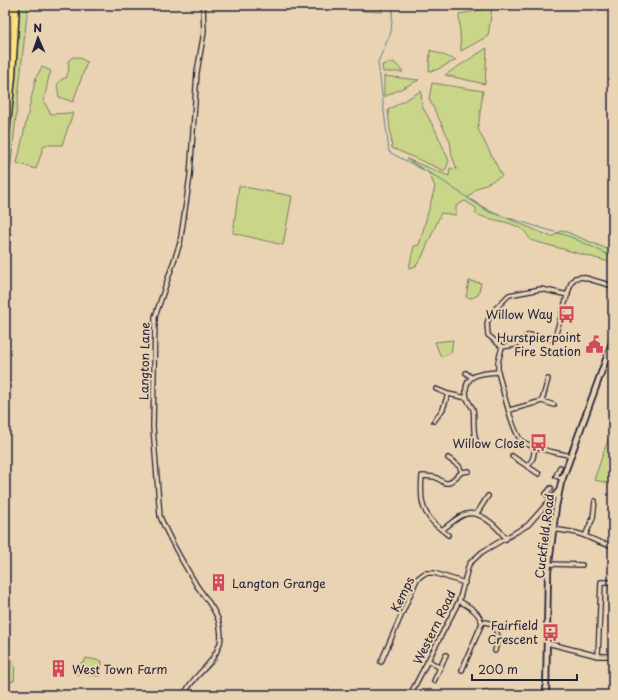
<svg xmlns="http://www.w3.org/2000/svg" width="618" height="700" font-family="'Playpen Sans',sans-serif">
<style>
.green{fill:#c9d689;stroke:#767c62}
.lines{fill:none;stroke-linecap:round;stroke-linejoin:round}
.stream{stroke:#558693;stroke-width:1}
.minor-casing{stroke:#22223b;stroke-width:6}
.tertiary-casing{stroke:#22223b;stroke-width:8}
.trunk-casing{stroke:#22223b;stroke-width:9}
.minor{stroke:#ead3b3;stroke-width:3.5}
.tertiary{stroke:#ead3b3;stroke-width:4.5}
.trunk{stroke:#fddf80;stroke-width:6}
.labels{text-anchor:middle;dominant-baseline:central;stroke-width:4;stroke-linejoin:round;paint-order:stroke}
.poi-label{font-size:12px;fill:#22223b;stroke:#ead3b3;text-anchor:end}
.street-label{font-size:12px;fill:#22223b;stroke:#ead3b3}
</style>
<rect width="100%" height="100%" fill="#ead3b3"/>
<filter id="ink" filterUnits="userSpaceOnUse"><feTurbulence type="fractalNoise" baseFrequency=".025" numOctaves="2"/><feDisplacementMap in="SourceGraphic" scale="8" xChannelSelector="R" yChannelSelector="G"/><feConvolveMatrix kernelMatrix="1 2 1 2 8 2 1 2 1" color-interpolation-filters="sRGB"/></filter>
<g filter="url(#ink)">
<!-- green -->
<path class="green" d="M20,5H28L6,210L7,226H5V173L17,56Z
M364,5H382V12L363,11Z
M492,8L488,36L461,51L459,14Z
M487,48L485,84L445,75Z
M430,50L456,60L436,70L429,71Z
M73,57H78L87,62L73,102L59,97L57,85L62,79L66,78L69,70L68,61Z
M394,62L403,72H383L382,65Z
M42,67L51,71L48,80L44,102L51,114L73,113L62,145H44L36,169L17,163L36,77Z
M384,76L419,80L384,97Z
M432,83L483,91L478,129L502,176L476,189L468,198L490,211L552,237L562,230L607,249L613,246V263L530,240C529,237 526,232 523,230C510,220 490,221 476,214V208L465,201L456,206V215L441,213L422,257L416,266L409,268L414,246L419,245L435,187L429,173L407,159L449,176L450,168L457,169L452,156L450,141L429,99Z
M421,91L422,106L436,131L449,161L445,171L392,148L388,110Z
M239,186L292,196L283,245L233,233Z
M5,233L11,234L5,274Z
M469,281L481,283L478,295L472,298L466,297Z
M453,340L451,353L441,357L435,342Z
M613,425V484L594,480Z
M5,645L6,653C16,660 15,670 14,681L5,683Z
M86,658L102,661L101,676L76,674L77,665L84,662Z"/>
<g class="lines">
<!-- stream -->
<path class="stream" d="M393,5L391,32L378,62L389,152L435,176L489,212L571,237L613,257
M194,682L216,661L223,639
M187,695L191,687"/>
<defs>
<path id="minor" d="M568,295L541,289L509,295L492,312L487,323L488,335L502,347L515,345L529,335L554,340L571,283L575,278L582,277L613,286
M502,347L498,362V372C502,385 513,436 523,442C537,450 555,452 571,456
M466,373L471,377
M436,389L448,394L467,398
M542,401L554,405
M510,410L542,401L548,379
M434,421L443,409L448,394
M476,440C472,429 475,419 473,409C471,405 468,402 467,398C461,374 481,373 498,372
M512,456L539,474
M448,458L459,466L462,472L449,483H445L435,477L422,476C420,499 421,515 442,530C458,518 467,506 486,519C495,525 500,530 506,539
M528,466L533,458L535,447
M560,467L556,476L563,479
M462,472L469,471
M551,488L546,494L551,498
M477,513L488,496
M553,529C563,531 575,531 585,536C595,540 602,545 613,545
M442,530L448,535
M585,536L593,518L595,501
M549,564L582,565
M459,601C470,607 478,611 482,623L462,670
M482,623L485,622L493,624L498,636L495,651
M547,643L598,656H613
M598,656L601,582H613
M428,660L440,668L434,681
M381,662L417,579L425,573H434L465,583
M440,668L446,655
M184,695C194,673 212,668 220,643C222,636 220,626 218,619C214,608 204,596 197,586C184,564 169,540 160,516L153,427L155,317L180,243L190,176L197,72L204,32L203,5
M410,695L459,601L469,564L482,552L528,525L560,489
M484,695L486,692"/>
<path id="tertiary" d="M546,695L548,572L556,507L561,483L613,340"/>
<path id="trunk" d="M5,82L10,5
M5,143L12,77L16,5"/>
</defs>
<!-- minor casing -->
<use href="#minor" class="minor-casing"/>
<!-- tertiary casing -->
<use href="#tertiary" class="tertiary-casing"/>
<!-- trunk casing -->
<use href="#trunk" class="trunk-casing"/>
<!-- minor -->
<use href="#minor" class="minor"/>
<!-- tertiary -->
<use href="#tertiary" class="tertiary"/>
<!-- trunk -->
<use href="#trunk" class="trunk"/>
</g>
</g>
<!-- icons -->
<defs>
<symbol id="bus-bare" viewBox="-9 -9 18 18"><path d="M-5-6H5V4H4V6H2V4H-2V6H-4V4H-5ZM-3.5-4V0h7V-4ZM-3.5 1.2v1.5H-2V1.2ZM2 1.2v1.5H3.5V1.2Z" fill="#d1495b" stroke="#ead3b3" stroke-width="2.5" paint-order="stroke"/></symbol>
<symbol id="civic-bare" viewBox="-9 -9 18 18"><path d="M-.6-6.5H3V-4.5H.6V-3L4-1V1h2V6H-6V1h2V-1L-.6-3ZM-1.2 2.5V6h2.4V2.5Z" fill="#d1495b" stroke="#ead3b3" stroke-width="2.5" paint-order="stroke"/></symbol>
<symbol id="building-bare" viewBox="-9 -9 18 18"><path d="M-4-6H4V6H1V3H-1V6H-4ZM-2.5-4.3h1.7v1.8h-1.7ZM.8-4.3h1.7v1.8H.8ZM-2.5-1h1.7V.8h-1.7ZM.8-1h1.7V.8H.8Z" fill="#d1495b" stroke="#ead3b3" stroke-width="2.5" paint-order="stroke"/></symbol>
</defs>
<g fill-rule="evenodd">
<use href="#bus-bare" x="554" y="302" width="25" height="25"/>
<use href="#civic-bare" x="582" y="332" width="25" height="25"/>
<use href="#bus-bare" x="526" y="430" width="25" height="25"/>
<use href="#building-bare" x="206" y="570" width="25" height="25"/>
<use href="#bus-bare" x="538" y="620" width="25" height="25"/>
<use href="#building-bare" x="46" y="656" width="25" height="25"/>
</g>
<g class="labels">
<!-- poi labels -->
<g class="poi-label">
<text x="553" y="314">Willow Way</text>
<text x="581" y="337">Hurstpierpoint<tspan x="581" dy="14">Fire Station</tspan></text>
<text x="525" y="443">Willow Close</text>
<text x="232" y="583" text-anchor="start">Langton Grange</text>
<text x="538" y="625">Fairfield<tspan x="538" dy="14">Crescent</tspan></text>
<text x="72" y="669" text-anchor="start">West Town Farm</text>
</g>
<!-- street labels -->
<g class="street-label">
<text transform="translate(144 361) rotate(-89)">Langton Lane</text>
<text transform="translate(544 536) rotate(-83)">Cuckfield Road</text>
<text transform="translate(402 594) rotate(-64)">Kemps</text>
<text transform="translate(434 627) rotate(-64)">Western Road</text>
</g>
</g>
<!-- margin -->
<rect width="618" height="700" fill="none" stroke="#ead3b3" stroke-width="20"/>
<rect x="10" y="10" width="598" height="680" fill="none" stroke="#22223b" stroke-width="1.5" filter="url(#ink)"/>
<!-- north arrow -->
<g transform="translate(38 38) rotate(358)" stroke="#ead3b3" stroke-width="3" paint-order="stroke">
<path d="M0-3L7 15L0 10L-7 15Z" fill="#22223b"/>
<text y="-6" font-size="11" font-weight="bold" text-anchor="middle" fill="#22223b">N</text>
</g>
<!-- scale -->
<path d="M472 674v6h105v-6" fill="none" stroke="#22223b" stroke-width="2"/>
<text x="478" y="674" font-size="12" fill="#22223b" stroke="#ead3b3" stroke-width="3" paint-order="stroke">200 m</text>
</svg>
